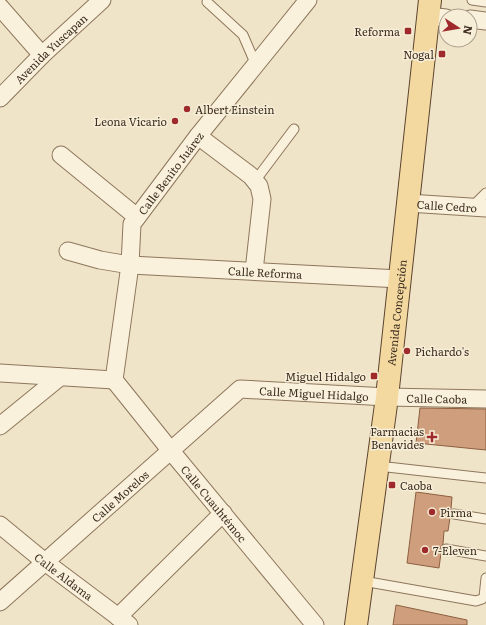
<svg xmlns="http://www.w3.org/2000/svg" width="486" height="625" font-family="Literata,serif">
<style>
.building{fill:#cf9f7d;stroke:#8d5f41}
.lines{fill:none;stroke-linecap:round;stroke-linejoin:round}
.lane-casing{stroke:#8d765c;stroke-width:11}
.street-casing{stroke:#8d765c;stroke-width:19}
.primary-casing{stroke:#5b4430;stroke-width:24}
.lane{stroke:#faf1dc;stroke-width:9}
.street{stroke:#faf1dc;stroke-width:17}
.primary{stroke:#f3d9a0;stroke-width:22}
.poi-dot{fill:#9e2a2b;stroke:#f7eed8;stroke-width:1.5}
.labels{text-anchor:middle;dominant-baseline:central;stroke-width:3;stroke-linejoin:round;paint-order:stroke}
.poi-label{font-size:11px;fill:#3d2e20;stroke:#f7eed8;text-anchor:end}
.street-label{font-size:11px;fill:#3d2e20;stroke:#f7eed8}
</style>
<rect width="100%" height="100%" fill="#f0e4c8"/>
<!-- building -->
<path class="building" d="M420,408L486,409V450L416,443Z
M416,492L452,497L451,509L448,513L450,518L448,531H444L443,544L440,548L441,553L439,568L407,563Z
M396,605L467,620V625H393Z"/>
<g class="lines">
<defs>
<path id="lane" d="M472,0L486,2
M207,2L243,35L256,65
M255,181L294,129
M472,207L486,193
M378,466L486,478
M454,514L486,519
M446,549L486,556
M363,581L476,601L482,599L484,597L486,578"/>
<g id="street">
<path d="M0,7L42,55"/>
<path d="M428,16L446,18"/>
<path d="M470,19L486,21"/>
<path id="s1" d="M0,98L42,55L102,0"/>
<path d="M198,136L251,176L259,186L262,199L254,271"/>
<path d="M61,155L137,217"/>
<path id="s2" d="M408,203L486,208"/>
<path id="s3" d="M68,251L100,260L130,265L400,279"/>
<path d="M0,373L114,380"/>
<path id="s4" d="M114,380L130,265L132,224L198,136L308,0"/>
<path id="s5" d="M114,380L171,451L315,625"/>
<path d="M0,426L60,377"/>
<path id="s6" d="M0,525L45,562L129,625"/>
<path id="s7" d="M0,602L240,389L387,397L486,399"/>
<path d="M118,617L223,513"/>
</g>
<g id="primary">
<path id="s8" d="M356,625L387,397L430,0"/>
</g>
</defs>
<!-- lane casing -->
<use href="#lane" class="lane-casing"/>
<!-- street casing -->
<use href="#street" class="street-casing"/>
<!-- primary casing -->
<use href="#primary" class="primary-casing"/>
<!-- lane -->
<use href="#lane" class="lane"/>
<!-- street -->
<use href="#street" class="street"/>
<!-- primary -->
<use href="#primary" class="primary"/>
</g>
<!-- markers -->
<g class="poi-dot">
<rect x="404" y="27" width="8" height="8" rx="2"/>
<rect x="438" y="50" width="8" height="8" rx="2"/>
<circle cx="187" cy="109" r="4"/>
<circle cx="175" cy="121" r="4"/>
<circle cx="407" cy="351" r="4"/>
<rect x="370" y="372" width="8" height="8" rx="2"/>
<path d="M430 431h4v4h4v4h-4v4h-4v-4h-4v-4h4z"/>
<rect x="388" y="481" width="8" height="8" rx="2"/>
<circle cx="432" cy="512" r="4"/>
<circle cx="425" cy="550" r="4"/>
</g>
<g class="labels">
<!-- poi labels -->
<g class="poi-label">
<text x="400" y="31">Reforma</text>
<text x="434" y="54">Nogal</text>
<text x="195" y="109" text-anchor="start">Albert Einstein</text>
<text x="167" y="121">Leona Vicario</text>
<text x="415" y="351" text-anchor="start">Pichardo's</text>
<text x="366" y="376">Miguel Hidalgo</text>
<text x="424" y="431">Farmacias<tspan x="424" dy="13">Benavides</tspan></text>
<text x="400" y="485" text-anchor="start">Caoba</text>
<text x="440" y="512" text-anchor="start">Pirma</text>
<text x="433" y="550" text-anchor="start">7-Eleven</text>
</g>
<!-- street labels -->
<g class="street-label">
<text stroke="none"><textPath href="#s1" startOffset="71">Avenida Yuscapan</textPath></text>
<text stroke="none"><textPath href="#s4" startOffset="221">Calle Benito Juárez</textPath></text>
<text stroke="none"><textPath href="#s2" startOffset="39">Calle Cedro</textPath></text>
<text stroke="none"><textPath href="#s3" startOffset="199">Calle Reforma</textPath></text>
<text stroke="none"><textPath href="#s8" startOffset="315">Avenida Concepción</textPath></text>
<text stroke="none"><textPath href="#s7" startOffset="395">Calle Miguel Hidalgo</textPath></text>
<text stroke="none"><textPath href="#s7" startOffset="518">Calle Caoba</textPath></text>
<text stroke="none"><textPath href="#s7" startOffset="160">Calle Morelos</textPath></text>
<text stroke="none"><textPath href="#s5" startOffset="159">Calle Cuauhtémoc</textPath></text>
<text stroke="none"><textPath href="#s6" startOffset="82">Calle Aldama</textPath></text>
</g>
</g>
<!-- north arrow -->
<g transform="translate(458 28) rotate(102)"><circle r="19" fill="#f7eed8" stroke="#ada18e"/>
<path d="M0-3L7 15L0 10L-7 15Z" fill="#9e2a2b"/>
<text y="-6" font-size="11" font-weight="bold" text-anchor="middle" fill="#3d2e20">N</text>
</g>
</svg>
